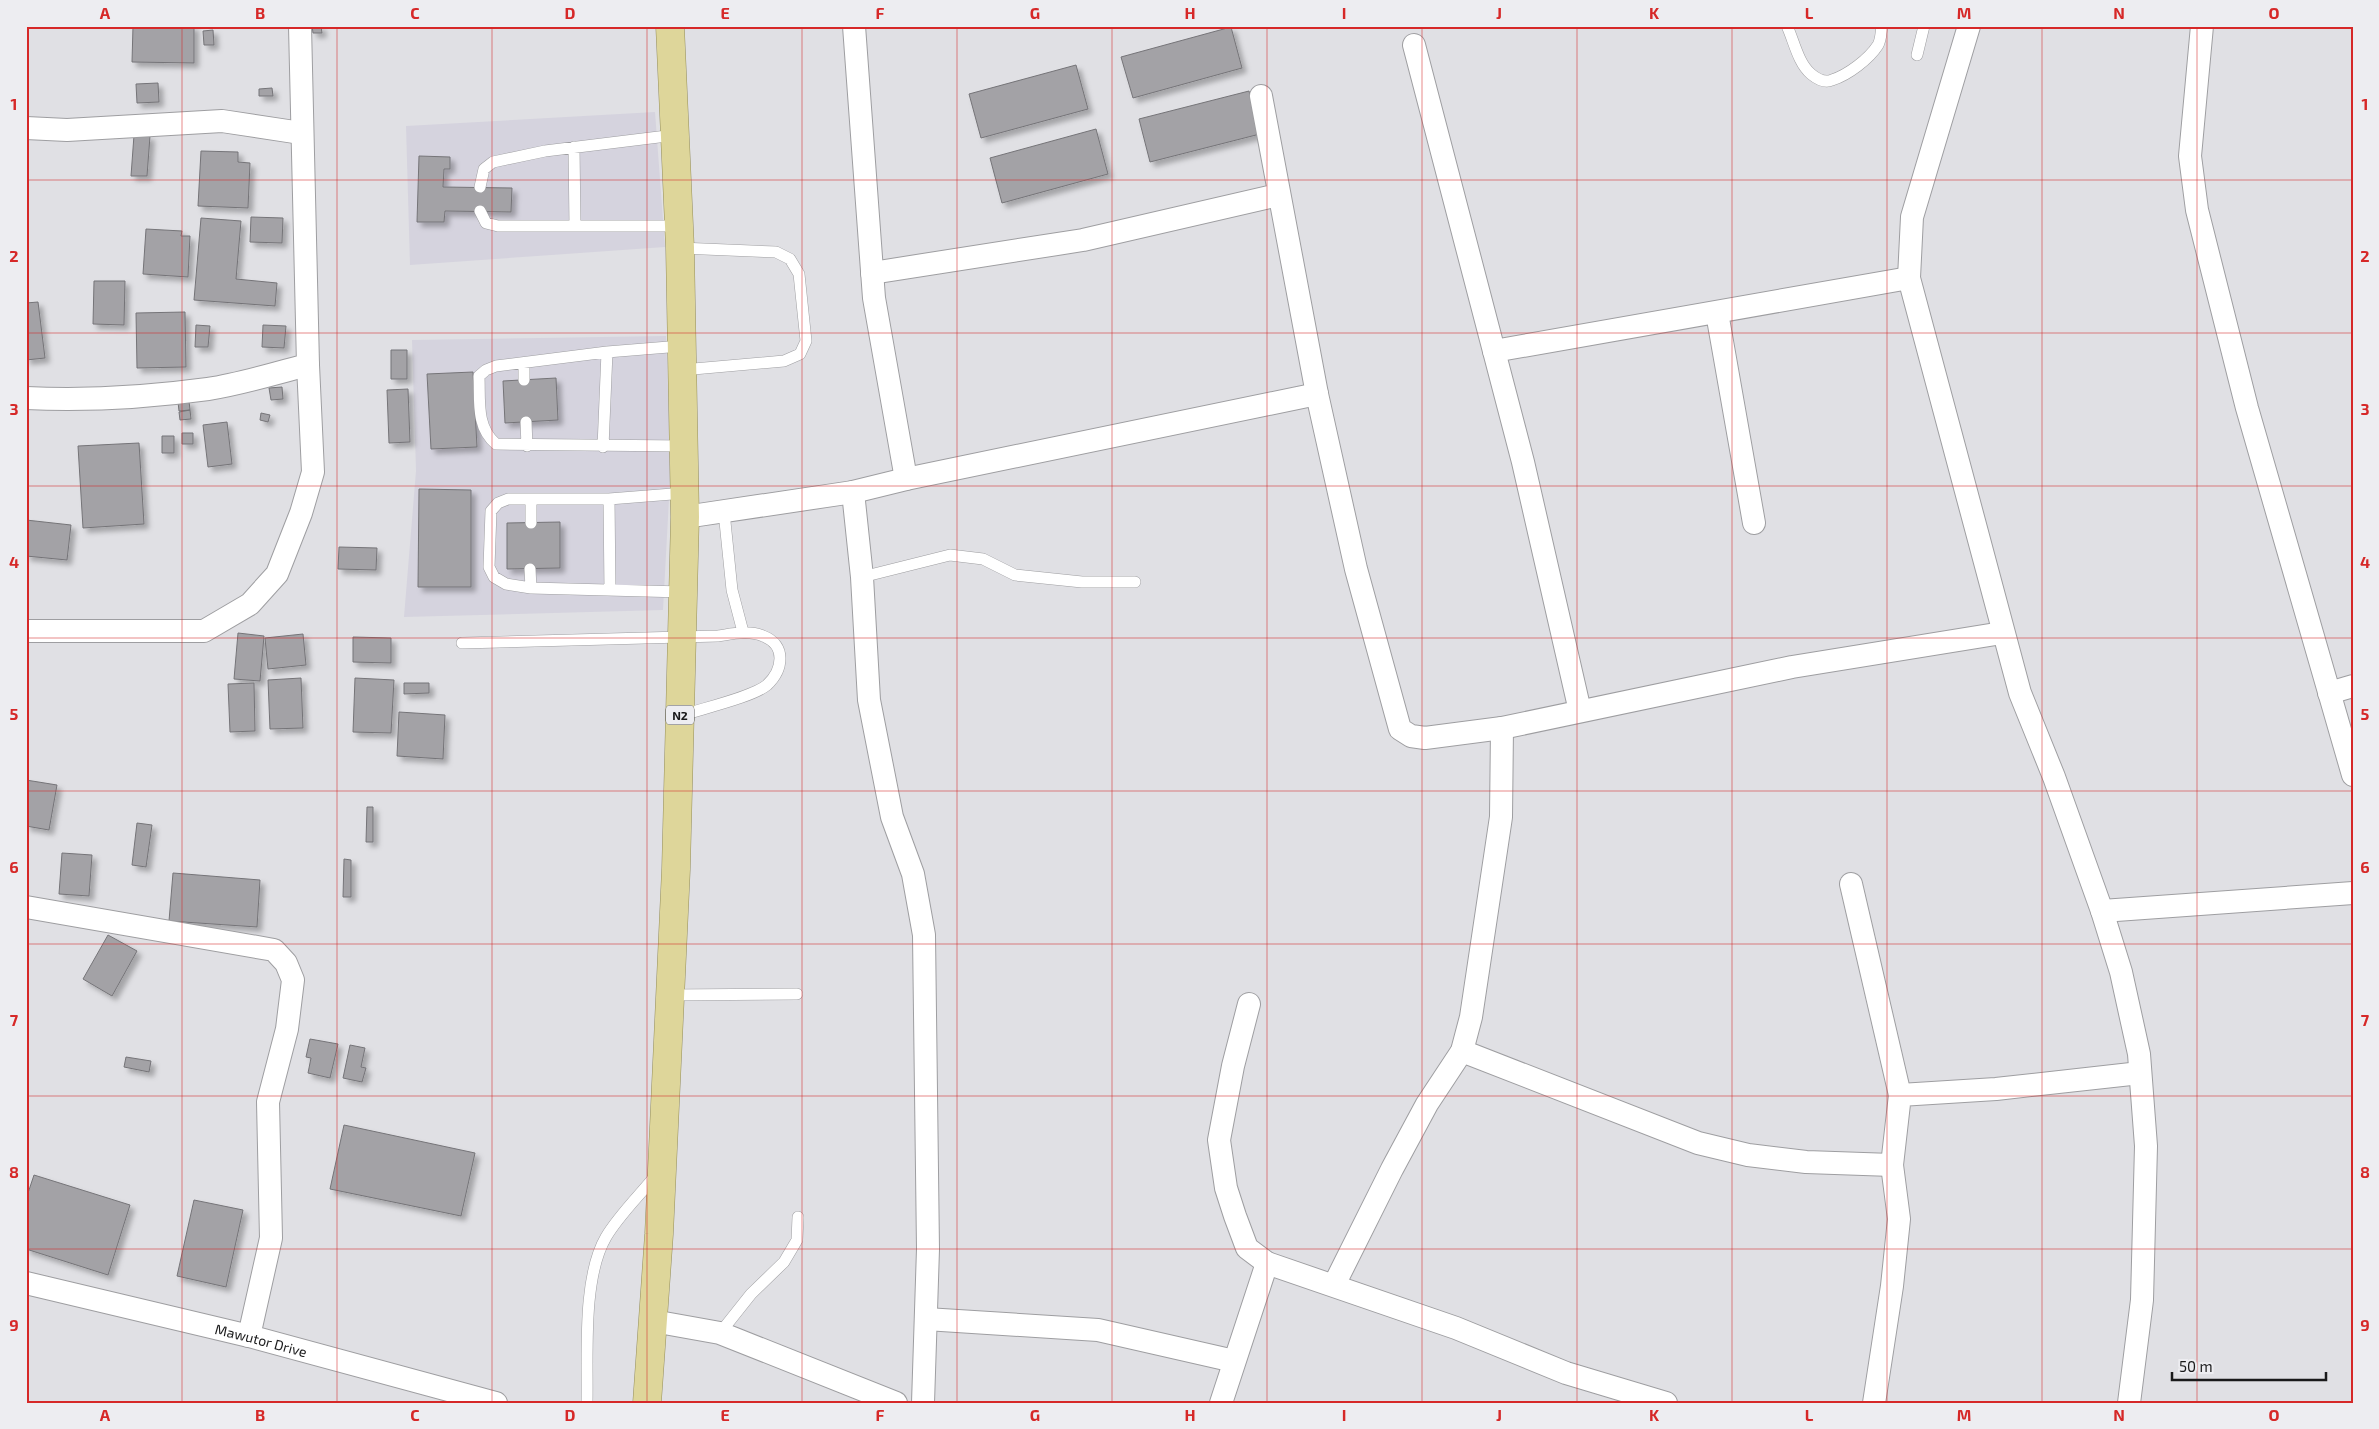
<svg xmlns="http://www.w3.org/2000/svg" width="2379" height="1429" font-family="'Exo 2',sans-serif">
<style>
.built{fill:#d5d3de}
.building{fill:#a3a2a6;stroke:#757478;filter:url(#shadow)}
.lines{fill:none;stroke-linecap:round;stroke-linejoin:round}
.service-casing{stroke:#9e9ea1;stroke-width:12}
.minor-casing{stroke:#9e9ea1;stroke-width:24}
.trunk-casing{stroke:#948e5d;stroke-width:29}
.service{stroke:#fff;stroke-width:11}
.minor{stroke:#fff;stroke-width:22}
.trunk{stroke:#ded69a;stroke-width:28}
.grid{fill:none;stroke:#d62828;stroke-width:1;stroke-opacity:0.55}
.labels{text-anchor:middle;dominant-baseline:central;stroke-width:5;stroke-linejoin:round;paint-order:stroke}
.shield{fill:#ededf1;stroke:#59595b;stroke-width:1}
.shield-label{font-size:12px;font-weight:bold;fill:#1a1a1b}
.street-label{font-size:14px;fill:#1a1a1b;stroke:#ededf1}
.neatline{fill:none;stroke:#d62828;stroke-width:2}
.grid-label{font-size:16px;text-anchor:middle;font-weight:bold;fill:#d62828}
</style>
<defs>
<filter id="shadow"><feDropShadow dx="4.5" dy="4.5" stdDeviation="2.5" flood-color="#0004"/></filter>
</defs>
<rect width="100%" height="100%" fill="#e0e0e4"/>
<!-- built -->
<path class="built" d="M655,112L665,247L410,265L406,126Z
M666,336L671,462L663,610L404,617L416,471L412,340Z"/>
<!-- building -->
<path class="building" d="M133,26H194V63L132,62Z
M312,26H321L322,33H313Z
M1231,27L1242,68L1133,98L1121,57Z
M213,30L214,45H204L203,31Z
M1076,65L1088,109L981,138L969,94Z
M158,83L159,102L137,103L136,84Z
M272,88L273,96H259V89Z
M1249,91L1260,134L1150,162L1139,119Z
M1096,129L1108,174L1002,203L990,158Z
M134,135L150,136L147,176H131Z
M201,151L238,152V162L250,163L248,208L198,206Z
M419,156L450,157V169H444L443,187L512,188L511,212L445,211L444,222H417Z
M251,217L283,218L282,243L250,242Z
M201,218L241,221L236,279L277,283L275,306L194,300Z
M146,229L182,231L181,236H190L188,277L143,274Z
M94,281H125L124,325L93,324Z
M38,302L45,358L26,360V303Z
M185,312L186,367L137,368L136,313Z
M196,325L210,326L208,347H195Z
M263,325L286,326L284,348L262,347Z
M391,350H407V379H391Z
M473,372L477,447L431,449L427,374Z
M556,378L558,420L505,423L503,381Z
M282,387L283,399L271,400L269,388Z
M408,389L410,442L389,443L387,390Z
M189,401L190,410L179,411L178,402Z
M190,410L191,419L180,420L179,412Z
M261,413L270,415L268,422L260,420Z
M227,422L232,464L208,467L203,425Z
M182,433H193V444H182Z
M162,436H174V453H162Z
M139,443L144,524L83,528L78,446Z
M419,489L471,490V587H418Z
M26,520L71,525L67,560L26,556Z
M560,522V568L507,569V523Z
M339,547L377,548L376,570L338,569Z
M238,633L264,636L260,681L234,679Z
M303,634L306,665L268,669L265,638Z
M353,637L391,638V663L353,662Z
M301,678L303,728L270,729L268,680Z
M355,678L394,680L391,733L353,732Z
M254,683L255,731L230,732L228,684Z
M404,683H429V693L404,694Z
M399,712L445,715L443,759L397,756Z
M26,780L57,785L49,830L26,826Z
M367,807H373V842H366Z
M137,823L152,825L146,867L132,865Z
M62,853L92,855L89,896L59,894Z
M344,859L351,860V897H343Z
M173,873L260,880L257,927L169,921Z
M108,935L137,951L112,996L83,979Z
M310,1039L338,1044L330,1078L308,1073L311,1058L306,1057Z
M350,1045L365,1048L361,1067L366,1068L362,1082L343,1078Z
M126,1057L151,1061L149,1072L124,1067Z
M344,1125L475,1153L461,1216L330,1189Z
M34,1175L130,1205L108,1275L26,1249V1199Z
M194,1200L243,1210L226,1287L177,1276Z"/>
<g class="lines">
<defs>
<path id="service" d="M1787,26C1794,41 1798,63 1811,74C1817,79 1825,83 1832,80C1848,75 1869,59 1878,45C1881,40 1881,32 1882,26
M1917,55L1924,26
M574,147L575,226
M480,187L484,169L493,162L545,151L675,135
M480,211L486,223L498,226H679
M680,248L776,252L790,259L799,274L806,341L800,354L784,361L682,370
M681,346L607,352L496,366L486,370L479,376C480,401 476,427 496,444L683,446
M524,380V363
M526,422L527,446
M603,447L607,352
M609,499L610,590
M724,512L732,590L743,632
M531,523V500
M530,569L531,588
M862,577L950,555L983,559L1015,575L1082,582H1135
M683,592L531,588L506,584L494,577L489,567L491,511L498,503L508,499H609L685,493
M462,643L718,636C732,634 749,630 763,636C787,645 783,670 767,685C753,697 700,709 680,716
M670,995L797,994
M720,1333L751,1294L784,1262L797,1240L798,1217
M587,1403C588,1356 582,1278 606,1237C619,1215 640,1195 656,1175"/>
<g id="minor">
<path d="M854,26L874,298L906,479"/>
<path d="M1969,26L1912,217L1909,278L2020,693L2054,777L2102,911L2121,972L2139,1054L2146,1146L2142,1300L2129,1403"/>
<path d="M2202,26L2190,156L2197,210L2247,408L2353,775"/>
<path d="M1414,45L1523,462L1580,711"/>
<path d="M1261,96L1317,394L1356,569L1400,729L1411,736L1425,738L1502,728L1792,667L2002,633"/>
<path d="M26,128L67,130L222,121L301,133"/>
<path d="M872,273L1083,240L1278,195"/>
<path d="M1717,313L1754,523"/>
<path d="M1494,351L1909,278"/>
<path d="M26,398C86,401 149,397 208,389C242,384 275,373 308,365L300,26"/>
<path d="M853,492L862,577L869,700L892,817L913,874L924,935L928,1249L923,1403"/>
<path d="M685,517L853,492L906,479L1317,394"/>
<path d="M26,631H204L250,604L277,574L301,513L313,472L308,365"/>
<path d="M2329,693L2353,686"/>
<path d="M1851,884L1900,1095"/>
<path d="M26,907L274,950L286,963L293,980L287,1029L268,1102L271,1238L249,1336"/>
<path d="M2102,911L2353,893"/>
<path d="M1249,1004L1233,1066L1219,1140L1226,1188L1235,1216L1247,1248L1267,1263L1456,1328L1566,1373L1666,1403"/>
<path d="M1462,1051L1698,1143L1748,1155L1806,1162L1892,1165"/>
<path id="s1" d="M26,1283L249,1336L496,1403"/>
<path d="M1334,1285L1392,1169L1427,1104L1462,1051L1471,1017L1501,817L1502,728"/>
<path d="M926,1319L1098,1330L1234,1361"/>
<path d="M653,1321L720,1333L896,1403"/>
<path d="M1221,1403L1267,1263"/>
<path d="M1874,1403L1892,1286L1899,1219L1892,1165L1900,1095L1996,1089L2140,1073"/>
</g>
<path id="trunk" d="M647,1403L659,1234L676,869L685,517L680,248L670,26"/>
</defs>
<!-- service casing -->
<use href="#service" class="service-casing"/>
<!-- minor casing -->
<use href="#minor" class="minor-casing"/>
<!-- trunk casing -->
<use href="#trunk" class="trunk-casing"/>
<!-- service -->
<use href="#service" class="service"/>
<!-- minor -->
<use href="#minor" class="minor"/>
<!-- trunk -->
<use href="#trunk" class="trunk"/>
</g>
<!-- grid -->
<path class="grid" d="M182,26V1403M337,26V1403M492,26V1403M647,26V1403M802,26V1403M957,26V1403M1112,26V1403M1267,26V1403M1422,26V1403M1577,26V1403M1732,26V1403M1887,26V1403M2042,26V1403M2197,26V1403M26,180H2353M26,333H2353M26,486H2353M26,638H2353M26,791H2353M26,944H2353M26,1096H2353M26,1249H2353"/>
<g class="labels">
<!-- shield labels -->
<rect class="shield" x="666" y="705.5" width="28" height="19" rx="4"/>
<g class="shield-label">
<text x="680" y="715">N2</text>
</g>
<!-- street labels -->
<g class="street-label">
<text stroke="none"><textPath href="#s1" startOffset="242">Mawutor Drive</textPath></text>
</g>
</g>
<!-- border -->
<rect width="2379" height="1429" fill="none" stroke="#ededf1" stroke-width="55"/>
<!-- scale -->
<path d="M2172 1372v8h154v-8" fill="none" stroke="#1a1a1b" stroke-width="2.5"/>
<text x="2179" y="1372" font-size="15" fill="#1a1a1b" stroke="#ededf1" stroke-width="4" paint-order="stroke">50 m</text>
<rect x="28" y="28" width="2324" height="1374" class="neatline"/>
<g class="grid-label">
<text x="105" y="19">A</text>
<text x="260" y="19">B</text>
<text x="415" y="19">C</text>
<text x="570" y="19">D</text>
<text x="725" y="19">E</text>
<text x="880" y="19">F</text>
<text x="1035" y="19">G</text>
<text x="1190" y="19">H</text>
<text x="1344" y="19">I</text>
<text x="1499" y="19">J</text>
<text x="1654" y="19">K</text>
<text x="1809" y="19">L</text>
<text x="1964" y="19">M</text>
<text x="2119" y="19">N</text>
<text x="2274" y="19">O</text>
<text x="14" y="110">1</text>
<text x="2365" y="110">1</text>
<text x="14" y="262">2</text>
<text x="2365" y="262">2</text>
<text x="14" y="415">3</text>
<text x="2365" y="415">3</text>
<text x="14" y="568">4</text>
<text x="2365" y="568">4</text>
<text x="14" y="720">5</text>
<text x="2365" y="720">5</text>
<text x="14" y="873">6</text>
<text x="2365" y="873">6</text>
<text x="14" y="1026">7</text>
<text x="2365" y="1026">7</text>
<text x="14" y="1178">8</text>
<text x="2365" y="1178">8</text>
<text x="14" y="1331">9</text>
<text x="2365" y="1331">9</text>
<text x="105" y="1421">A</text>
<text x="260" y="1421">B</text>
<text x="415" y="1421">C</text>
<text x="570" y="1421">D</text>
<text x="725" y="1421">E</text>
<text x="880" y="1421">F</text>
<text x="1035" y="1421">G</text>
<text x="1190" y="1421">H</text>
<text x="1344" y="1421">I</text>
<text x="1499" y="1421">J</text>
<text x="1654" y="1421">K</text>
<text x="1809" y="1421">L</text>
<text x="1964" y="1421">M</text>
<text x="2119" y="1421">N</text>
<text x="2274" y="1421">O</text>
</g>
</svg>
